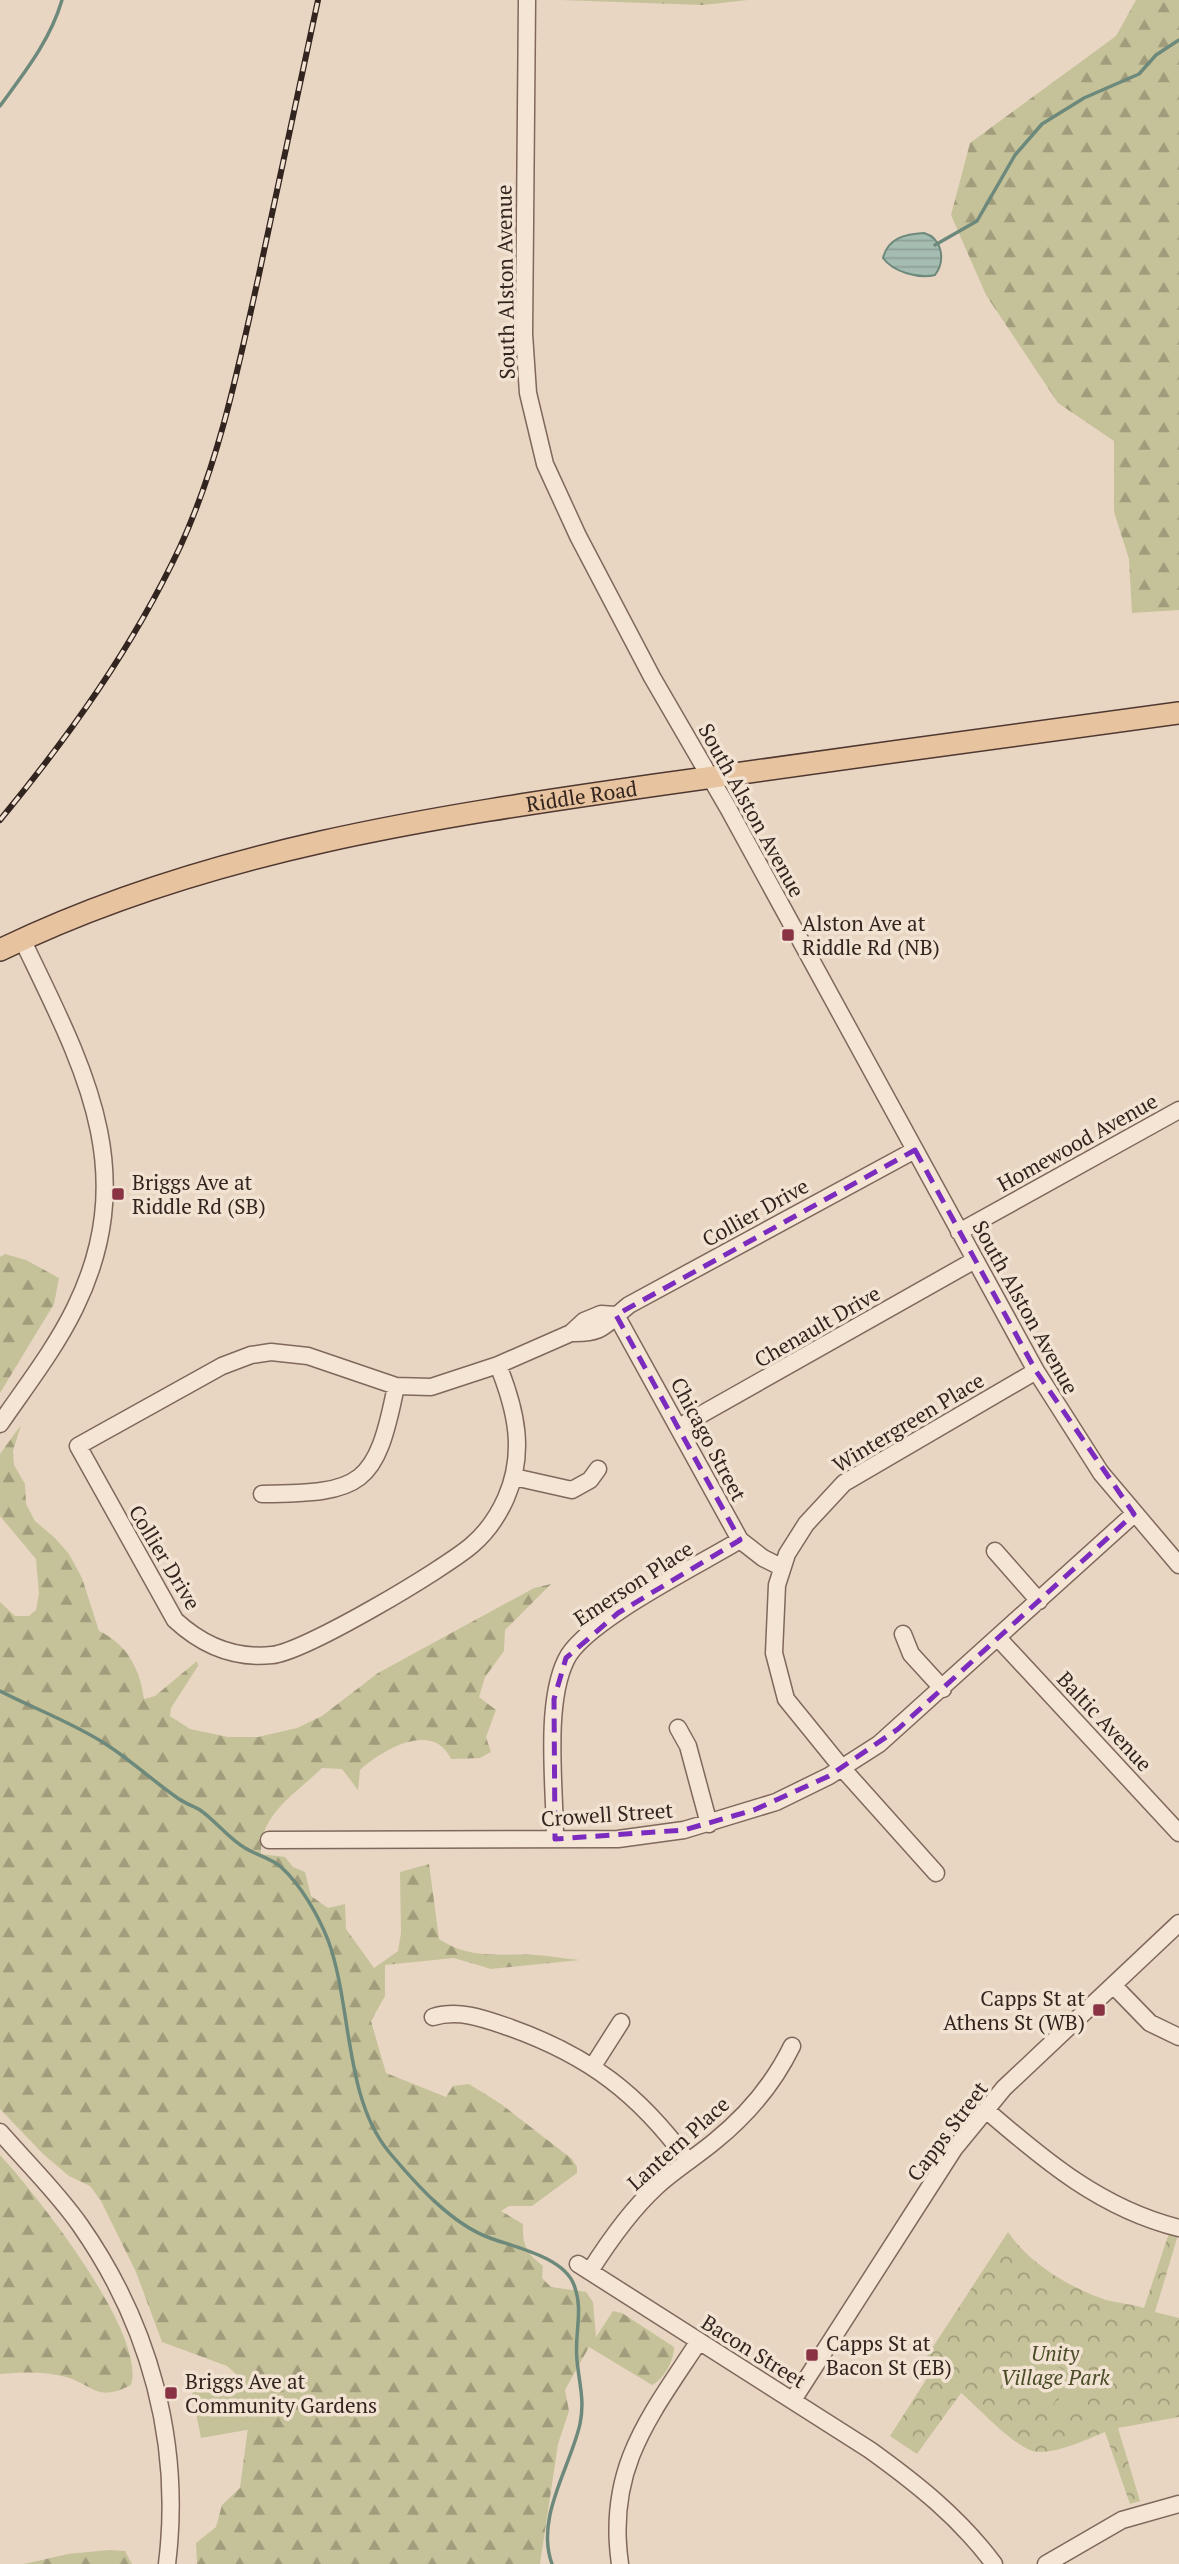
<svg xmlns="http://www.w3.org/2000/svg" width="1179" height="2564" font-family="'PT Serif',serif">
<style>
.forest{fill:url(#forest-firs)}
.park{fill:url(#park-crowns)}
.garden{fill:#c5c299}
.water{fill:url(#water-rules);stroke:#6d897c;stroke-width:2}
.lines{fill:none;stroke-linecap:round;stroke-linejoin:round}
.stream{stroke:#6d897c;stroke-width:3.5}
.minor-casing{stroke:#80685c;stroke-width:19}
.major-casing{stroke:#4f3830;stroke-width:24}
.minor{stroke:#f4e5d5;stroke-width:16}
.major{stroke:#e8c39f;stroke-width:21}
.rail-casing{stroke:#32241e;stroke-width:6}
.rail{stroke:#f1e2d2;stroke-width:3.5;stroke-dasharray:10;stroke-linecap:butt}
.marked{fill:none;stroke:#7b2cbf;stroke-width:5;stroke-dasharray:14 9;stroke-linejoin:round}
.poi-dot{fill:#893344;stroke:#f1e2d2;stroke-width:2.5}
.labels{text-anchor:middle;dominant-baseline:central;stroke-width:7;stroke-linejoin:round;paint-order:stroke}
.street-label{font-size:21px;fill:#32241e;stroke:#f1e2d2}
.poi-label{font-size:21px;fill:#32241e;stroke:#f1e2d2;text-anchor:start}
.park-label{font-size:21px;font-style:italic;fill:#4a4c27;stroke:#f1e2d2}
</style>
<defs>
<pattern id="forest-firs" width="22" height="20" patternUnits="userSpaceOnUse" patternTransform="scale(1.75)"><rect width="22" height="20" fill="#c5c299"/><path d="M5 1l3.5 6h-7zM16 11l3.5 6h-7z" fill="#a19d7c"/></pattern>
<pattern id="park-crowns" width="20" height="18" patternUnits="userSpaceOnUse" patternTransform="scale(1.75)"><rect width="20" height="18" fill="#c5c299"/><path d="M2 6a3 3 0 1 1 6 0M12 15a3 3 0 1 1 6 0" fill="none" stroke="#a19d7c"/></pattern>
<pattern id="water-rules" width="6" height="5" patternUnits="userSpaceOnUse" patternTransform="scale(1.75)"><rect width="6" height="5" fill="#a5bcb1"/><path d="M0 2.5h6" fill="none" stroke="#8ea198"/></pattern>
</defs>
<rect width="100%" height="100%" fill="#e8d6c3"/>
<!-- forest -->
<path class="forest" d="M560,0H748L703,5Z
M1136,0H1179V610L1132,613L1129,559L1114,512V441L1058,403L986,295L951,215L970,143L1116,36Z
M5,1254L26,1260L59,1278L54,1304L0,1393V1257Z
M21,1425L13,1451L14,1465L25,1484L26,1504L35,1521L55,1538L69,1554L82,1578L99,1631C127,1644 140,1669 144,1699L155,1696L197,1661L198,1666L171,1708L170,1716L190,1729L228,1737H258L297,1728L322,1716L378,1673L534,1588L551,1584L505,1630L504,1651L485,1677L479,1697L496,1710L486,1737L491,1752L480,1758L451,1759C433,1720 382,1750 360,1770L358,1790L342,1769L322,1768C296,1794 259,1814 261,1854L285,1857L293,1867L305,1872L311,1896L328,1908L345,1904L346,1929L374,1968L398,1951L401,1933L400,1872L429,1864L439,1939C470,1960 501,1953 536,1955C551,1956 566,1959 580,1960L491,1969L454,1958L385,1965V1996L371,2021L386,2073L446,2097L453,2086L469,2084L501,2104L572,2159L577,2167V2173L532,2206H509L501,2211L523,2224C522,2245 527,2254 543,2266L542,2278L551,2287L586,2292L593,2302L596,2337L613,2311L622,2313L674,2347C674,2361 664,2379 652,2385L589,2347L565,2390L569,2411L558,2444L540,2564H197L196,2543L216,2527L222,2505L240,2488L248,2427L245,2405L237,2375L227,2366L162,2342L136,2272L101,2201L90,2186L69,2176L43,2154L0,2109V1602L15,1616H29L36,1610L39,1594L36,1559L0,1516V1454Z
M0,2155C36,2194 147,2334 131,2385C97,2402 97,2387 66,2377C44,2371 22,2372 0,2374Z
M109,2550L125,2551L132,2564H24L68,2554Z"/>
<!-- park -->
<path class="park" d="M1008,2232C1030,2264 1069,2287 1106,2300C1118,2303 1132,2304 1144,2308L1169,2233L1178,2235L1155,2312L1179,2318V2417L1118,2428L1140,2501L1130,2504L1105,2432C1088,2439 1052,2456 1033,2451C1012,2445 979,2408 961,2393L917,2454L890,2436L931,2372L925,2359Z"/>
<!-- garden -->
<path class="garden" d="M1053,2364L1071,2374L1050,2410L1032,2399Z
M1073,2375L1090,2385L1069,2421L1052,2411Z
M242,2378L252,2429L201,2438L191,2387Z"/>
<!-- water -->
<path class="water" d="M924,233C942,238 946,260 935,275C919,279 893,272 883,258C888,238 905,234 924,233Z"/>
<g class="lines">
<!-- stream -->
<path class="stream" d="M0,106C24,73 50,41 62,0
M935,245L977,221L1015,155L1042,124L1084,98L1139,74L1156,55L1179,40
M0,1691C35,1709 71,1722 104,1743C131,1760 154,1782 179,1799C186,1804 194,1806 200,1810C216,1821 228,1838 245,1848C256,1855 271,1858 281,1867C301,1885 318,1915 328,1940C352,2005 344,2098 389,2152C415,2183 451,2224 490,2238C514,2247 564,2257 574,2285C584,2311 574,2334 577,2360C579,2383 585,2400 580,2424C570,2468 535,2518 552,2564"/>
<defs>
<path id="minor" d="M527,0L524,334L528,393L545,464L578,536L652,677L728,808L1036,1371L1101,1473L1179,1565
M959,1232L1179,1110
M616,1315L740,1540L763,1558L781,1567
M571,1333C605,1334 605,1324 629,1305L915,1150
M498,1365C516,1410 526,1452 506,1498C498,1516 486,1533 472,1545C444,1569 305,1652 272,1655C235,1659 202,1645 175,1620L78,1446L222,1366L251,1355L271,1352L308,1356L396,1386L431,1387L498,1365L571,1333L584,1321L601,1314L616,1315
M0,1424C26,1386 55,1349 75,1308C143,1169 81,1063 22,939
M679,1427L975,1260
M514,1477L572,1490L590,1480L598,1469
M262,1494C363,1493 376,1486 396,1386
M995,1551L1039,1601
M903,1634L911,1654L943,1689
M999,1639L1179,1833
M678,1728L688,1746L709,1824
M555,1839C555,1788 544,1705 566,1660C583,1622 701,1564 740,1540
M269,1840L618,1839L684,1830L776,1802L829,1776L879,1744L1134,1514
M936,1873L842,1768L786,1699L774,1653L777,1585L787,1554L806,1524L844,1483L1036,1371
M1113,1985L1150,2023L1179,2037
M433,2017C460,2009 485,2019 511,2028C589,2056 639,2094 688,2161
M593,2066L621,2022
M986,2110C1045,2161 1102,2209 1179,2228
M0,2132C27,2163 57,2192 80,2225C150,2325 182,2443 167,2564
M578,2264L870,2450C917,2484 959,2517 994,2564
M590,2271C609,2241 630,2211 656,2187C674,2170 696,2157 715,2141C747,2115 774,2083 792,2046
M793,2400L954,2149L1004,2088L1179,1923
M620,2564C606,2468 650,2416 699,2341
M1046,2564L1122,2520L1179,2504"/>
<g id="major">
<path id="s1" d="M0,950C205,850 433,817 656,785C830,760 1005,737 1179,713"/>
</g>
</defs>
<!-- minor casing -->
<use href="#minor" class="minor-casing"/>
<!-- major casing -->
<use href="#major" class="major-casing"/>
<!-- minor -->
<use href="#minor" class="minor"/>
<!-- major -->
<use href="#major" class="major"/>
<defs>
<path id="rail" d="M0,820C70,735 133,647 180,547C219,462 238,369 258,279C278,186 298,93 318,0"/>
</defs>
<!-- rail casing -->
<use href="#rail" class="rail-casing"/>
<!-- rail -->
<use href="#rail" class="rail"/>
</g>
<!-- marked area -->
<path class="marked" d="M915,1150L1036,1371L1134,1514L898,1729L829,1776L754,1810L684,1830L555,1839L554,1699L566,1658L618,1613L740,1540L616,1315Z"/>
<!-- markers -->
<g class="poi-dot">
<rect x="781" y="928" width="14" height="14" rx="3.5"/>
<rect x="111" y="1187" width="14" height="14" rx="3.5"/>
<rect x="1092" y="2003" width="14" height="14" rx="3.5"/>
<rect x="805" y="2348" width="14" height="14" rx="3.5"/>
<rect x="164" y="2386" width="14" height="14" rx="3.5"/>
</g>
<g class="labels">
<!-- street labels -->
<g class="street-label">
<text transform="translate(505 282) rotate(-91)">South Alston Avenue</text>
<text stroke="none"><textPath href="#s1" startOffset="604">Riddle Road</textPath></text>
<text transform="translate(752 810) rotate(61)">South Alston Avenue</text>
<text transform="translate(1077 1142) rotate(-29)">Homewood Avenue</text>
<text transform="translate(755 1212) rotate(-29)">Collier Drive</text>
<text transform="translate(1026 1307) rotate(61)">South Alston Avenue</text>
<text transform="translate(817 1326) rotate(-30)">Chenault Drive</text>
<text transform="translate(908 1422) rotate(-31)">Wintergreen Place</text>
<text transform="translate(709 1439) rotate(62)">Chicago Street</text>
<text transform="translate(165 1557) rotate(59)">Collier Drive</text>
<text transform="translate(633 1583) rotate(-33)">Emerson Place</text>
<text transform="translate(1105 1721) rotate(47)">Baltic Avenue</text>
<text transform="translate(607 1814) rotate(-4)">Crowell Street</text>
<text transform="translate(947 2131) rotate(-53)">Capps Street</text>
<text transform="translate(678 2143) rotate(-42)">Lantern Place</text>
<text transform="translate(754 2351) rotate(32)">Bacon Street</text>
</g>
<!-- poi labels -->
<g class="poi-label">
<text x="802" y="923">Alston Ave at<tspan x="802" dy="24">Riddle Rd (NB)</tspan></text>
<text x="132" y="1182">Briggs Ave at<tspan x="132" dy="24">Riddle Rd (SB)</tspan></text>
<text x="1085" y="1998" text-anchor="end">Capps St at<tspan x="1085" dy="24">Athens St (WB)</tspan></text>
<text x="826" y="2343">Capps St at<tspan x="826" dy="24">Bacon St (EB)</tspan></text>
<text x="185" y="2381">Briggs Ave at<tspan x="185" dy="24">Community Gardens</tspan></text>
</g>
<!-- park labels -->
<g class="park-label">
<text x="1055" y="2353">Unity<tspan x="1055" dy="24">Village Park</tspan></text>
</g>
</g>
</svg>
